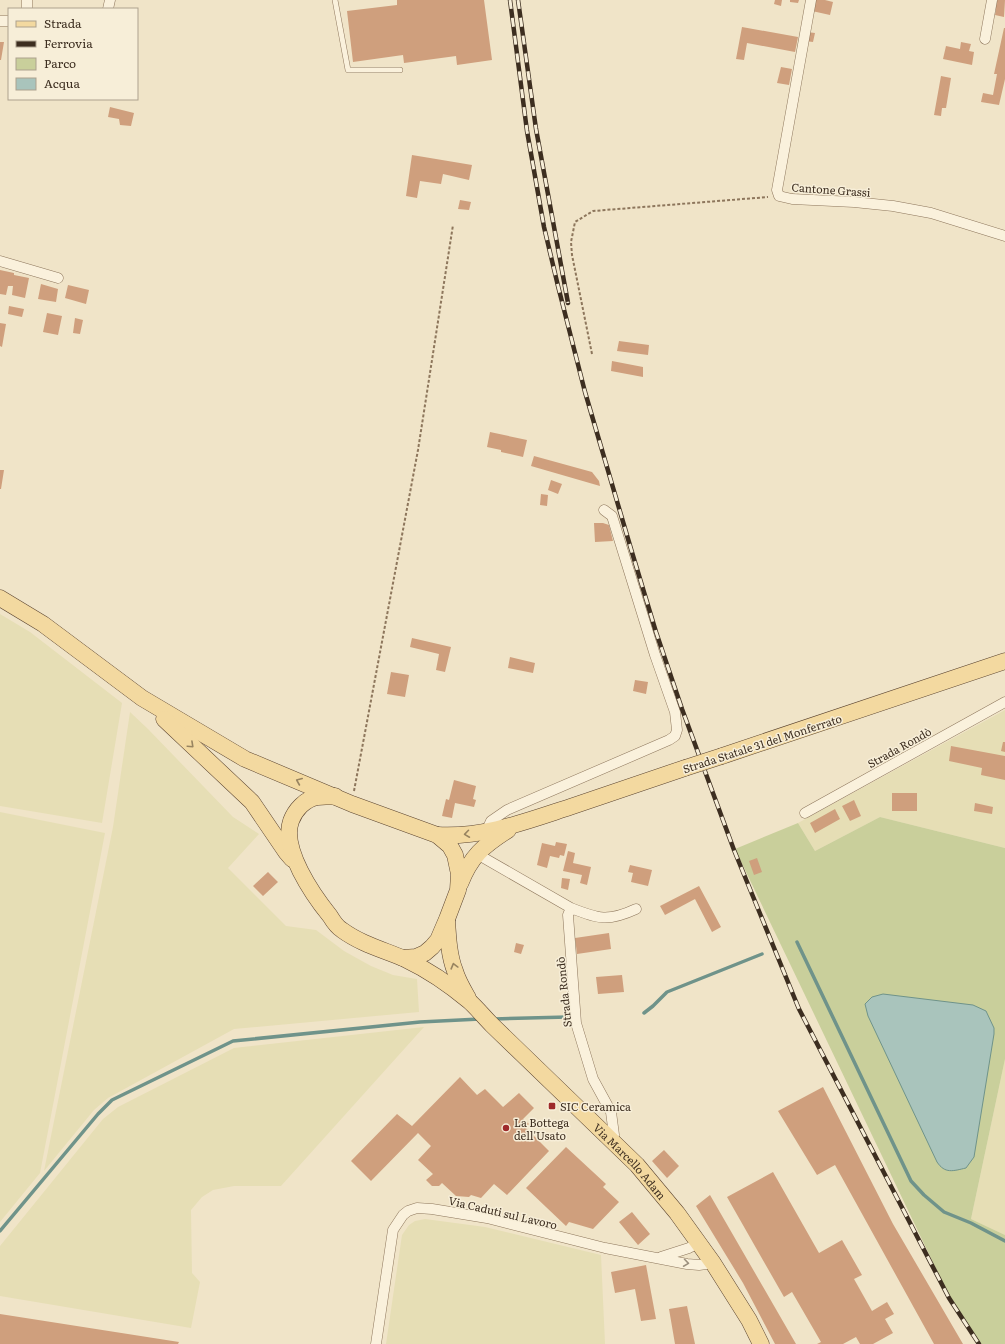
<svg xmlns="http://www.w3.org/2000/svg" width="1005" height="1344" font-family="Literata,serif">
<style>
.farmland{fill:#e6deb5}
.green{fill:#c9cf9b}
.water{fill:#a9c4bc;stroke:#6f938a}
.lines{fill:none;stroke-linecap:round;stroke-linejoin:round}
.stream{stroke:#6f938a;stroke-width:3.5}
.building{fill:#cf9f7d}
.lane-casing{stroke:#8d765c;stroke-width:6}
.street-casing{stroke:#8d765c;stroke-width:11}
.primary-casing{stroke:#5b4430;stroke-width:17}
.path{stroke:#8d765c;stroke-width:2;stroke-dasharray:3 2;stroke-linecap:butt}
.lane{stroke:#faf1dc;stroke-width:5}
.street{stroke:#faf1dc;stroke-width:10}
.primary{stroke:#f3d9a0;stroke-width:16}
.rail-casing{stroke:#3d2e20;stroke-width:4.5}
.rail{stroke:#f7eed8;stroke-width:3;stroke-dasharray:9;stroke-linecap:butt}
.primary-bridge-casing{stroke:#5b4430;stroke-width:17;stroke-linecap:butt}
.primary-bridge{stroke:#f3d9a0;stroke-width:16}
.oneway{stroke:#988460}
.oneway2{stroke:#9c907e}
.poi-dot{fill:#9e2a2b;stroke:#f7eed8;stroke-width:1.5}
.labels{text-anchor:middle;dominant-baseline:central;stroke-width:3;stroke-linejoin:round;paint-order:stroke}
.street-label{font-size:11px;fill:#3d2e20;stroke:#f7eed8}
.poi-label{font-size:11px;fill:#3d2e20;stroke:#f7eed8;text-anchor:start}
</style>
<rect width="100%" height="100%" fill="#f0e4c8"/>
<!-- farmland -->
<path class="farmland" d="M0,614L30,632L122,703L102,823L0,806Z
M1005,710V848L880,817L815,851L798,823Z
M130,712L148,729L233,817L259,834L228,868L286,926L316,930L344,951L371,966L393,975L417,979L419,1012L234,1029L108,1098L94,1110L44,1171L113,827Z
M0,812L105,833L40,1173L0,1222Z
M424,1027L281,1186H234L213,1190L202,1197L191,1210L192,1273L200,1282L191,1328L0,1296V1246L103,1119L118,1107L234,1048Z
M1005,1059V1235L971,1219Z
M425,1219L485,1227L601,1255L605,1344H386L402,1235L409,1225L415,1221Z"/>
<!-- green -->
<path class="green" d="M880,817L1005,848V1059L971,1219L1005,1235V1344H981L950,1298L735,849L798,823L815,851Z"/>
<!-- water -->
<path class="water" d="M883,994L973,1005L986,1011L994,1028V1034L974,1157L966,1168C953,1171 945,1174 937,1162L868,1016L865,1004L872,997Z"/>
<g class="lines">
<!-- stream -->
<path class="stream" d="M797,942L911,1181L924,1195L944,1212L971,1223L1005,1241
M644,1013L653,1006L667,992L762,954
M494,1019L568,1017
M0,1231L98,1114L112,1100L233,1041L420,1022L480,1019"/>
</g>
<!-- building -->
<path class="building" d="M397,0H484L492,60L457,65L456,56L404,63L403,55L353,62L347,11L397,5Z
M775,0H782L781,6L774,4Z
M790,0H799L798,3L790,2Z
M814,0H825L833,2L830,15L812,11Z
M998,0H1005L1004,17L995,15L996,10L995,9L996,1Z
M742,27L798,37L795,52L747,43L744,60L736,59Z
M1004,28H1005V79L999,105L981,102L983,93L993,95L997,74H994Z
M807,32L815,33L813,42L805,41Z
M0,42H4L1,60H0Z
M961,42L971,44L969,51L974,52L972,65L943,59L946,46L960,49Z
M781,67L792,69L789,85L777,83Z
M941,76L951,78L946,108H942L941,116L934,115Z
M110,107L134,113L131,126L120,125L119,119L108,117Z
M412,155L472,165L469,180L443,174L441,184L420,181L417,198L406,196Z
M460,200L471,202L469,210L458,209Z
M0,270L14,273V275L29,278L25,298L12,295L13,286H8L6,295L0,294Z
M41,284L58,289L56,302L38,299Z
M68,285L89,290L86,304L65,298Z
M9,306L24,309L22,317L8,314Z
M47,313L62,316L58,335L43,332Z
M75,318L83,320L80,334L73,333Z
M0,323L6,324L2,347L0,346Z
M619,341L649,345L648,355L617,351Z
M612,361L643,367V377L611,371Z
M490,432L527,440L523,457L501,452V450L487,447Z
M534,456L592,472L599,481L600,486L531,466Z
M0,470H4L1,489H0Z
M551,480L562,484L558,494L548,490Z
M541,494L548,495L547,506L540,505Z
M594,523H603L609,525L613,541L595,542Z
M412,638L451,647L445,672L436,670L439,654L410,647Z
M510,657L535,663L533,673L508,668Z
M391,672L409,675L405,697L387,694Z
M635,680L648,682L646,694L633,691Z
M1003,742H1005V752L1001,751Z
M951,746L1005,756V780L981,775L982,768L949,761Z
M454,780L476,786L473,799L476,800L474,807L455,803L452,818L442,816L446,799L449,800Z
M892,793H917V811H892Z
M854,800L861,816L850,821L842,806Z
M975,803L993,807L992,814L974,811Z
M835,809L840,819L815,833L810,823Z
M556,842L567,844L564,856L560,855L559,858L550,856L547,868L537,865L542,843L555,846Z
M568,851L575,853L573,863L591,867L587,885L580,883L582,875L563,871Z
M757,858L762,872L754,875L749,861Z
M630,865L652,870L648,886L631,882L633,873L628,872Z
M268,872L278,882L263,896L253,886Z
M562,878L570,879L568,890L561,888Z
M699,886L721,927L712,932L695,899L665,915L660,906Z
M609,933L611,949L577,954L575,938Z
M516,943L524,945L521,954L514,952Z
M622,975L624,992L598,994L596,977Z
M460,1077L477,1095L485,1089L503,1107L519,1093L534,1108L523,1119L529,1124L525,1127L549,1151L507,1195L494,1184L481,1198L471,1195L469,1197L456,1196L442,1183L439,1186H432L426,1180L433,1174L418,1160L431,1146L418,1133L371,1181L351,1161L397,1114L412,1126Z
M823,1087L893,1224L963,1344H934L835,1165L817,1175L778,1111Z
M566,1147L606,1184L603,1187L619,1202L593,1229L569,1222L566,1226L526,1188Z
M664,1150L679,1166L667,1178L652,1161Z
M773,1172L819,1253L842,1240L862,1275L854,1279L872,1311L887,1302L894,1314L885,1319L893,1333L873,1344H860L856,1337L843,1344H817L821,1342L792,1292L784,1297L727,1197Z
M710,1195L796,1344H775L743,1283L696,1206Z
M632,1212L650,1234L638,1245L619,1222Z
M646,1265L656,1319L641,1321L635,1289L615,1293L611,1272Z
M687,1306L695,1344H675L669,1309Z
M0,1314L179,1342L178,1344H0Z"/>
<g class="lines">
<defs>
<path id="lane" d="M335,0L348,70H400"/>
<path id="street" d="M27,0V9
M811,0L777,190L779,196L792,199L854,202L893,206L931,213L1005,236
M108,9L110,0
M0,21H9
M985,39L992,0
M0,261L58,278
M805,813L1005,702
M485,834L491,821L507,810L669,740L675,736L677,730L675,712L655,655L612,516L604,510
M477,854L571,908L568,915L576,1023L593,1079L611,1112L614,1135L611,1140
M571,908C598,919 608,922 636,909
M661,1257L689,1248L698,1243
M376,1344L393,1230L403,1215L408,1211L417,1208L432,1209L487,1218L605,1248L687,1264L699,1265L713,1263"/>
<g id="primary">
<path d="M0,598L43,624L142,698L245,759L352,804L437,835L450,846L455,855L459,874L458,890L447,919L438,940L432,947L425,953L416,957L403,958"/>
<path d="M164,719L252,802L286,852L292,859"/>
<path d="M722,756L1005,661"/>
<path id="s1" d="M335,796C329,797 323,796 317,797C305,799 295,810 291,821C281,849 313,895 330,916C333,921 337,927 342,930C361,944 384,950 405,959C428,970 450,985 469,1001C477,1008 484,1017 492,1025L637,1165L677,1213L713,1263L749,1320L761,1344"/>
<path d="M437,835C483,838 527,821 570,807C609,794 647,781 685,768"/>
<path d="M460,884C471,856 483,846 508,830"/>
<path d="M447,920C448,937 449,956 455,971C458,981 463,989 468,998"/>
</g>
</defs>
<!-- lane casing -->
<use href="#lane" class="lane-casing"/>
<!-- street casing -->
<use href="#street" class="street-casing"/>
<!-- primary casing -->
<use href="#primary" class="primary-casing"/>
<!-- path -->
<path class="path" d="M592,354L572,255L571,242L575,222L593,211L768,197
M354,791L418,450L453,225"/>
<!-- lane -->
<use href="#lane" class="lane"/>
<!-- street -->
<use href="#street" class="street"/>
<!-- primary -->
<use href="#primary" class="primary"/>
<defs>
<path id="rail" d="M510,0L527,131L544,227L558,286L585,392L631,549L656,632L682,709L734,850L799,1009L949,1298L979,1344
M518,0L536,129L568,303"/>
</defs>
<!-- rail casing -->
<use href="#rail" class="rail-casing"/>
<!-- rail -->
<use href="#rail" class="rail"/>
<defs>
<path id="primary-bridge" d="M685,768L722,756"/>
</defs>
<!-- primary-bridge casing -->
<use href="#primary-bridge" class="primary-bridge-casing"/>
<!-- primary-bridge -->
<use href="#primary-bridge" class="primary-bridge"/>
</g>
<!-- one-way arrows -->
<defs><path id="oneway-chevron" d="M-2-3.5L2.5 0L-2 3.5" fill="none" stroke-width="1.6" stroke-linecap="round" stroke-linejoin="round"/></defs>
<g class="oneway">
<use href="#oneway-chevron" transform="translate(191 745) rotate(43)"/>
<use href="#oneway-chevron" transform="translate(299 781) rotate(-157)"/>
<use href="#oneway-chevron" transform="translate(467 834) rotate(172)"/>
<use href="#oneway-chevron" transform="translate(454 966) rotate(-105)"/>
</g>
<use class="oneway2" href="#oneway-chevron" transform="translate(686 1263) rotate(8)"/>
<!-- markers -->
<g class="poi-dot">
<rect x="548" y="1102" width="8" height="8" rx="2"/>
<circle cx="506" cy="1128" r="4"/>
</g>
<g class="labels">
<!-- street labels -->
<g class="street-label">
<text transform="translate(831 189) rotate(4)">Cantone Grassi</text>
<text transform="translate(762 743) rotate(-18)">Strada Statale 31 del Monferrato</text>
<text transform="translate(899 747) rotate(-29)">Strada Rondò</text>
<text transform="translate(563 992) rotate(-96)">Strada Rondò</text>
<text stroke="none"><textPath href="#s1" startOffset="553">Via Marcello Adam</textPath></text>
<text transform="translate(503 1212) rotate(13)">Via Caduti sul Lavoro</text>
</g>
<!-- poi labels -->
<g class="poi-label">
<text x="560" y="1106">SIC Ceramica</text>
<text x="514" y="1122">La Bottega<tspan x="514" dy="13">dell'Usato</tspan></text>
</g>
</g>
<!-- legend -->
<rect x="8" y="8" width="130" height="92" fill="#f7eed8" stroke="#ada18e"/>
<rect x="16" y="21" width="20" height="6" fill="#f3d9a0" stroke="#ada18e"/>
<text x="44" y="28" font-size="12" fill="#3d2e20">Strada</text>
<rect x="16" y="41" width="20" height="6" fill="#3d2e20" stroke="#ada18e"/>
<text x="44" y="48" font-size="12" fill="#3d2e20">Ferrovia</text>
<rect x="16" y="58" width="20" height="12" fill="#c9cf9b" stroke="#ada18e"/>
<text x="44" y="68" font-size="12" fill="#3d2e20">Parco</text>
<rect x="16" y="78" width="20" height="12" fill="#a9c4bc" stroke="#ada18e"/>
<text x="44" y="88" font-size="12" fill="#3d2e20">Acqua</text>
</svg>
